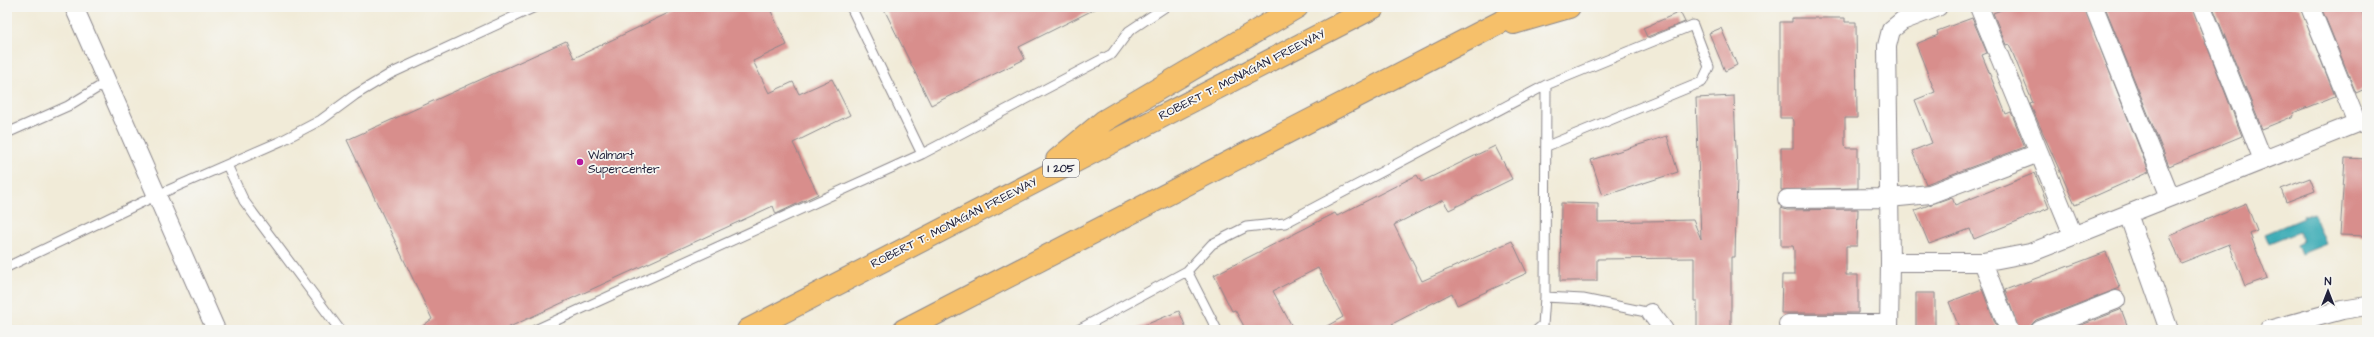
<svg xmlns="http://www.w3.org/2000/svg" width="2374" height="337" font-family="'Architects Daughter',sans-serif">
<style>
.water{fill:#3aabb5;stroke:#2e6678}
.building{fill:#d88e8c}
.lines{fill:none;stroke-linecap:round;stroke-linejoin:round}
.service-casing{stroke:#8a868a;stroke-width:11}
.minor-casing{stroke:#8a868a;stroke-width:20}
.motorway-casing{stroke:#8a868a;stroke-width:24}
.service{stroke:#fff;stroke-width:9}
.minor{stroke:#fff;stroke-width:18}
.motorway{stroke:#f6c06b;stroke-width:22}
.poi-dot{fill:#b5179e;stroke:#f6f6f2;stroke-width:1.5}
.labels{text-anchor:middle;dominant-baseline:central;stroke-width:3.5;stroke-linejoin:round;paint-order:stroke}
.shield{fill:#f6f6f2;stroke:#626272;stroke-width:1}
.shield-label{font-size:11px;font-weight:bold;fill:#22223b}
.street-label{font-size:12px;fill:#22223b;stroke:#f6f6f2}
.poi-label{font-size:12px;fill:#22223b;stroke:#f6f6f2;text-anchor:start}
</style>
<rect width="100%" height="100%" fill="#f6f6f2"/>
<filter id="ink" filterUnits="userSpaceOnUse"><feTurbulence type="fractalNoise" baseFrequency=".025" numOctaves="2"/><feDisplacementMap in="SourceGraphic" scale="8" xChannelSelector="R" yChannelSelector="G"/><feConvolveMatrix kernelMatrix="1 2 1 2 8 2 1 2 1" color-interpolation-filters="sRGB"/></filter>
<filter id="wash" filterUnits="userSpaceOnUse"><feTurbulence type="fractalNoise" baseFrequency=".012" numOctaves="4" result="noise"/><feDisplacementMap in="SourceGraphic" scale="16" xChannelSelector="R" yChannelSelector="G"/><feGaussianBlur stdDeviation="0.9" result="paint"/><feColorMatrix in="noise" values="0 0 0 0 0 0 0 0 0 0 0 0 0 0 0 0 0 1.4 0 .05"/><feComposite in="paint" operator="in"/></filter>
<g filter="url(#wash)">
<rect width="100%" height="100%" fill="#f1ebd8"/>
<!-- water -->
<path class="water" d="M2313,212L2326,244L2301,254L2297,244L2303,241L2299,232L2269,244L2265,234L2303,218L2302,216Z"/>
<g id="blocks">
<!-- building -->
<path class="building" d="M681,7H769L787,45L753,61L769,93L793,82L799,94L832,79L850,115L793,143L818,194L776,214L773,206L503,330H417L432,319L347,140L566,41L574,58Z
M883,7H1099L1019,47L1025,59L931,105Z
M2009,7H2084L2149,172L2075,205L2030,104L2033,103L2009,44L2006,45L1993,13Z
M2105,7H2192L2242,136L2169,166Z
M2213,7H2300L2335,96L2293,113L2294,116L2262,129Z
M2321,7H2360L2367,25V88L2356,93Z
M1680,12L1685,22L1647,37L1643,28Z
M1792,18H1845V22H1856L1857,118H1845V144L1846,148H1858V188L1781,190V148H1793V122L1792,118H1780V22H1792Z
M1972,18L1987,53L1982,55L2006,114L2011,112L2025,147L1926,184L1912,151L1932,143L1915,100L1935,92L1916,44L1938,35L1937,31Z
M1721,28L1737,65L1725,71L1709,33Z
M1734,96L1737,174L1735,257H1731V330H1697V301H1694V258L1597,259V281H1560L1561,203L1598,204V222L1693,220L1701,239L1696,98Z
M1667,136L1678,172L1603,196L1591,160Z
M1495,146L1512,179L1449,210L1443,200L1394,225L1422,281L1512,241L1527,273L1457,305L1452,293L1392,324L1396,330H1320L1343,317L1318,268L1273,291L1294,330H1246L1235,310L1232,311L1214,275L1335,213L1337,216L1417,175L1421,182Z
M2345,158L2367,159V236L2340,235Z
M2035,173L2049,208L1974,239L1970,229L1929,244L1915,210L1952,197L1955,205Z
M2310,178L2315,191L2286,202L2281,189Z
M2246,203L2257,231L2250,234L2267,278L2245,286L2229,244L2181,263L2170,235Z
M1781,208L1787,210L1858,209L1857,246H1846V275H1858V313H1781L1782,275H1794V250L1793,246H1781Z
M2106,252L2120,288L2036,320L2032,324L2030,330H2019L2005,290Z
M1982,289L1998,330H1960L1949,302Z
M1916,293H1935V326L1916,327Z
M2121,309L2129,330H2069L2120,310Z
M1179,311L1187,330H1133Z"/>
</g>
</g>
<g filter="url(#ink)">
<use href="#blocks" fill-opacity="0" stroke="#8a868a" stroke-width="1"/>
<g class="lines">
<defs>
<path id="service" d="M851,7L922,154
M7,133L68,106L107,82
M1547,146L1702,82L1709,67L1693,25L1546,85L1545,297L1583,299L1651,313
M227,165L244,201L340,330
M7,267L155,196L281,141L321,120L355,95L390,74L535,7
M535,330L922,154L1112,54L1129,31L1165,7
M1078,330L1187,271
M1217,330L1187,271L1212,244L1246,227L1285,223L1546,85
M1537,330L1543,325L1545,297"/>
<path id="minor" d="M74,7L216,330
M1938,7L1902,21L1891,30L1887,46L1890,262H1983L2030,253L2128,214
M1979,7L2073,235
M2094,7L2170,197
M2202,7L2263,160
M2310,7L2357,123
M1787,199L1889,198L1930,194L2039,153
M1983,262L2009,330
M1651,313L1664,330
M1788,324H1889
M1889,330L1890,262
M2040,330L2116,300
M2169,330L2128,214L2357,123L2367,122
M2269,330L2342,310L2367,306"/>
<path id="motorway" d="M1514,23L1569,7
M1057,160L1104,121L1297,7
M748,330L1374,7
M904,330L1530,7"/>
</defs>
<!-- service casing -->
<use href="#service" class="service-casing"/>
<!-- minor casing -->
<use href="#minor" class="minor-casing"/>
<!-- motorway casing -->
<use href="#motorway" class="motorway-casing"/>
<!-- service -->
<use href="#service" class="service"/>
<!-- minor -->
<use href="#minor" class="minor"/>
<!-- motorway -->
<use href="#motorway" class="motorway"/>
</g>
</g>
<!-- markers -->
<circle class="poi-dot" cx="580" cy="162" r="4"/>
<g class="labels">
<!-- shield labels -->
<rect class="shield" x="1043" y="159" width="36" height="18" rx="3"/>
<g class="shield-label">
<text x="1061" y="168">I 205</text>
</g>
<!-- street labels -->
<g class="street-label">
<text transform="translate(1242 75) rotate(-27)">ROBERT T. MONAGAN FREEWAY</text>
<text transform="translate(954 223) rotate(-27)">ROBERT T. MONAGAN FREEWAY</text>
</g>
<!-- poi labels -->
<g class="poi-label">
<text x="588" y="155">Walmart<tspan x="588" dy="14">Supercenter</tspan></text>
</g>
</g>
<!-- margin -->
<rect width="2374" height="337" fill="none" stroke="#f6f6f2" stroke-width="24"/>
<!-- north arrow -->
<g transform="translate(2328 291)" stroke="#f6f6f2" stroke-width="3" paint-order="stroke">
<path d="M0-3L7 15L0 10L-7 15Z" fill="#22223b"/>
<text y="-6" font-size="11" font-weight="bold" text-anchor="middle" fill="#22223b">N</text>
</g>
</svg>
